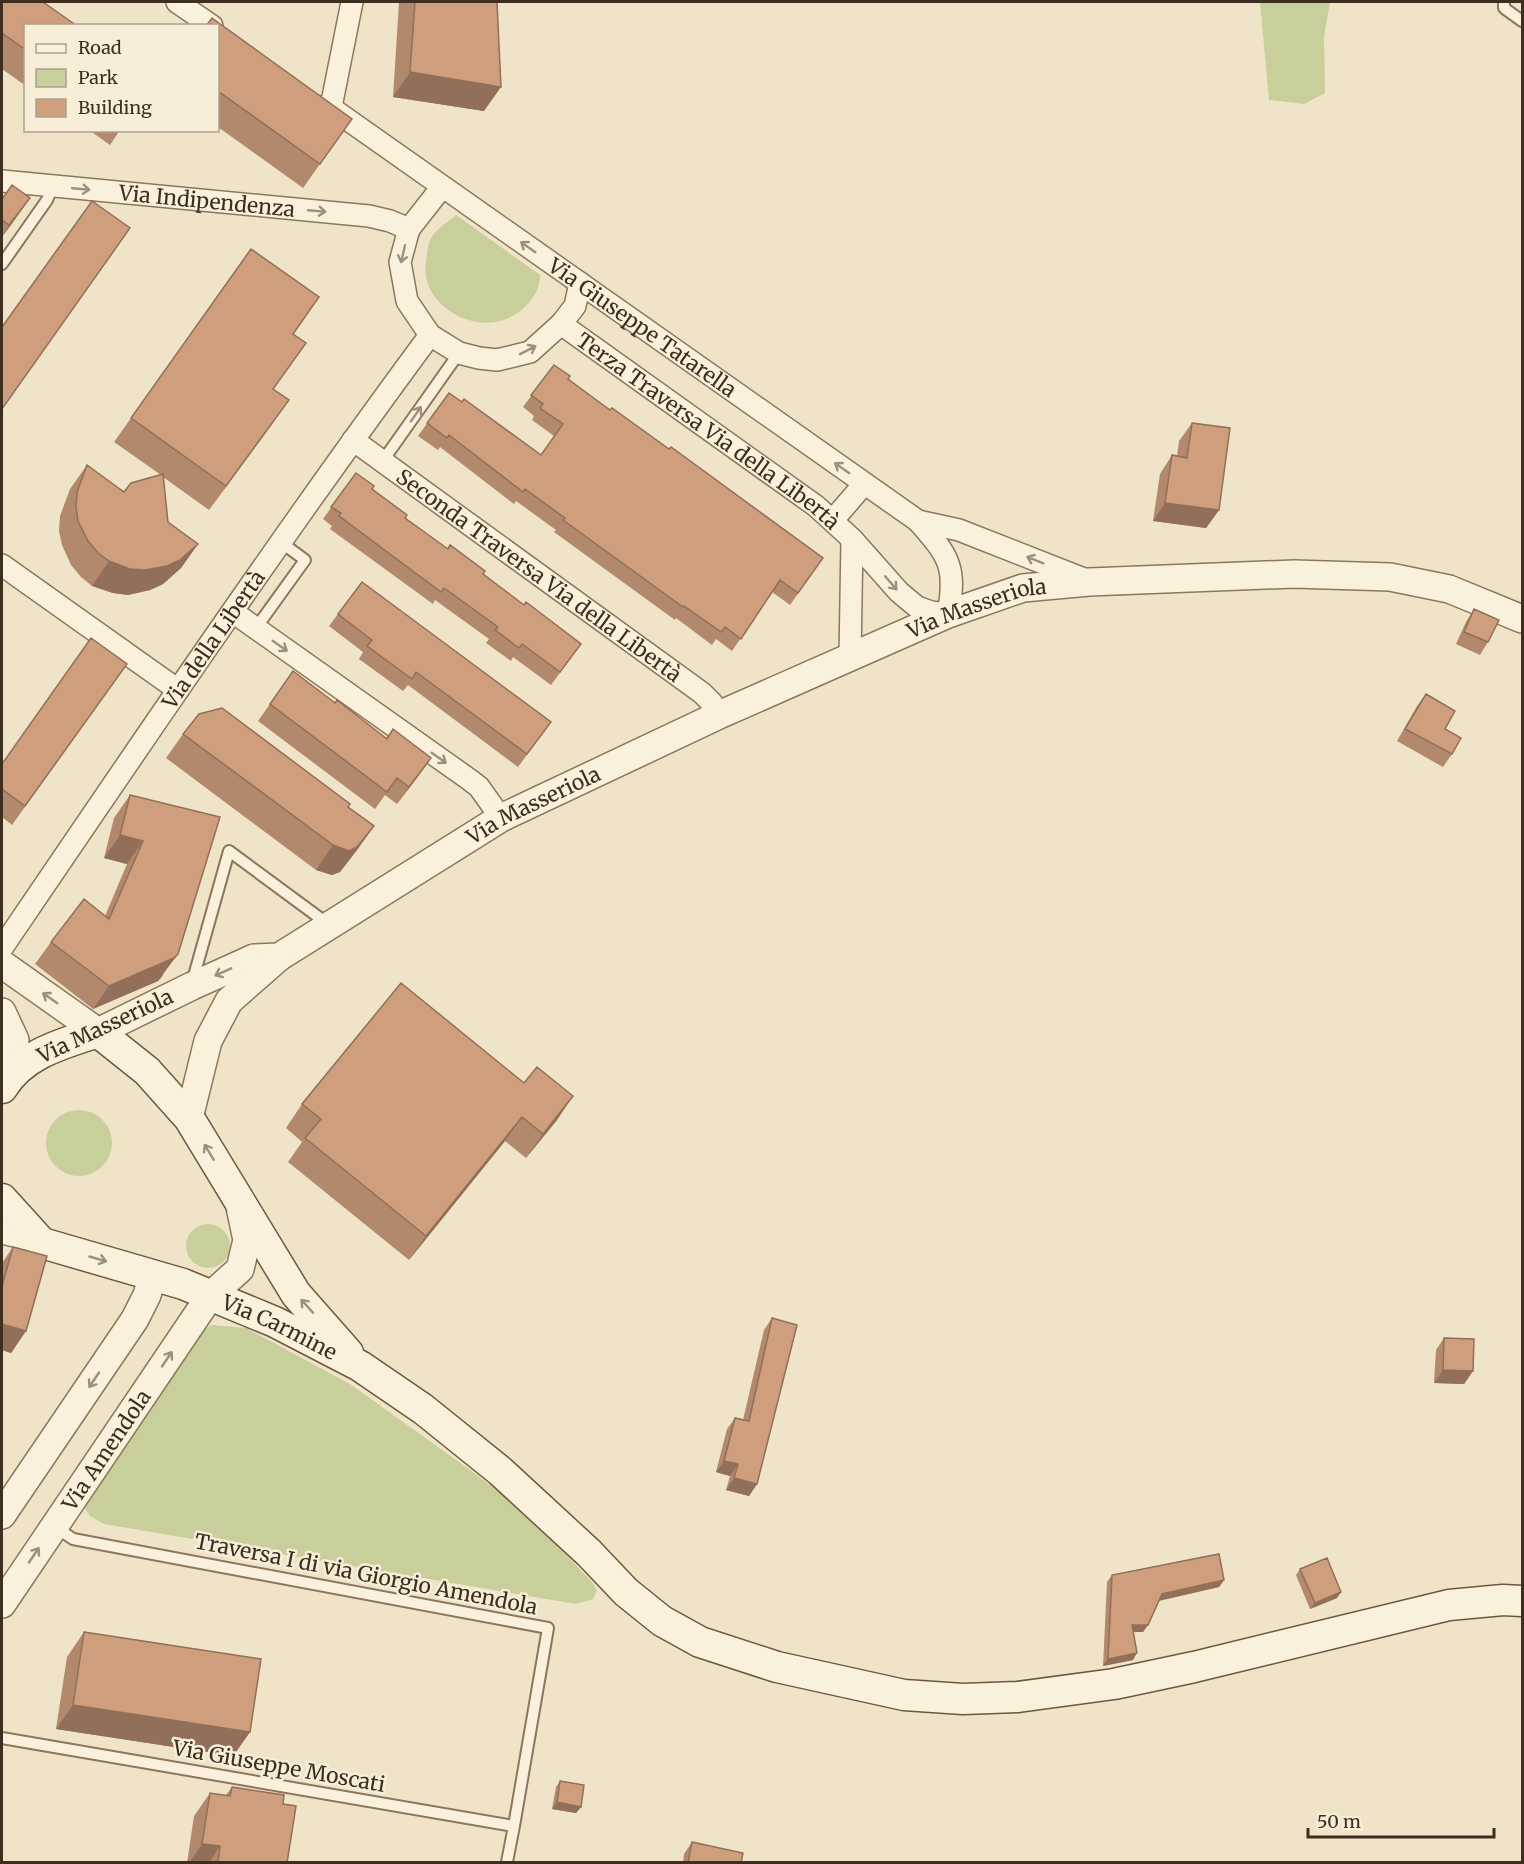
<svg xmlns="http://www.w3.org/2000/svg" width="1524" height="1864" font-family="Merriweather,serif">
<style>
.green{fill:#c9cf9b}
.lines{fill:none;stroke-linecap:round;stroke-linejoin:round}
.service-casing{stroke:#8d765c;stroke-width:14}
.minor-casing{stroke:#8d765c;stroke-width:24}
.tertiary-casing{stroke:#8d765c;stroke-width:30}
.secondary-casing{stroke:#6f573f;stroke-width:33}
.service{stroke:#faf1dc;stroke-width:10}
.minor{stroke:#faf1dc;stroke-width:21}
.tertiary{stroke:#faf1dc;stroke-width:27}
.secondary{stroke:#faf1dc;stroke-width:30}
.wall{fill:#b2896c}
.shaded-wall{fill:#916f58}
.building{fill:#cf9f7d;stroke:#916f58;stroke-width:1.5}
.oneway{stroke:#9c907e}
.labels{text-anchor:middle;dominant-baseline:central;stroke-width:5;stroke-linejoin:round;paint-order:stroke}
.street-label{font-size:21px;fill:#3d2e20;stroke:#f7eed8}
</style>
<rect width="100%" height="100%" fill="#f0e4c8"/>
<!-- green -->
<path class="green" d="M1260,2H1330L1324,37L1325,93L1304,104L1269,100Z
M456,215L540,275C540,288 534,298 525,307C517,314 507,320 496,322C463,328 420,300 426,263C427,255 427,244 432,237C437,228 449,221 456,215Z
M46 1143a33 33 0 1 1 66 0a33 33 0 1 1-66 0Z
M186 1246a22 22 0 1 1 44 0a22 22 0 1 1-44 0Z
M211,1325L246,1328L350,1384L473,1472L529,1516L592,1582L597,1590L593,1599L576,1604L104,1524L90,1516L85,1509L88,1502L204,1330Z"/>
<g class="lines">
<defs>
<path id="service" d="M1504,2V8L1522,21
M2,264L47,200L53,186
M382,462L459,353
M256,628L305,560L282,543
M192,983L229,851L328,924
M54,1526L73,1539L548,1628L514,1826
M2,1738L514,1826L507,1862"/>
<g id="minor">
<path d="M177,2L212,26"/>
<path id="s1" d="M327,105L918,521L959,530L1089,581"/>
<path d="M331,107L352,2"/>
<path id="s2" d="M2,181L369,216L390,221L409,229"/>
<path d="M442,187L409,229L400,262L407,301L430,335L459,353L479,358L497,360L530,352L561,324L575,306L580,283"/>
<path id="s3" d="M561,324L816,506L852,539L899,592L917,607L931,612L948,614C957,567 949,556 918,521"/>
<path id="s4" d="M353,440L702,693L712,703L719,715"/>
<path d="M833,520L864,484"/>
<path d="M2,565L178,690"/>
<path d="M233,612L470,780L479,787L501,818"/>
<path d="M850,658L852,539"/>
<path id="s5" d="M2,948C142,742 282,535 430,335"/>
<path d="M2,1233L42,1243"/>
</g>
<g id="tertiary">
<path id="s6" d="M2,964L98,1032L192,986L254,958L279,957L501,818L719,715L948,614L1023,588L1089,582L1294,574L1390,577L1449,589L1522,619"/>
<path d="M2,1012L15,1040L11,1073"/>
<path d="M189,1118L208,1041L229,1001L279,957"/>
<path d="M2,1515L135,1319L147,1295L153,1275"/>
<path id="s7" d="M2,1604L210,1296L240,1269L247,1240L240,1207"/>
</g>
<g id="secondary">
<path d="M2,1088C23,1054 61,1044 98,1032L147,1071L189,1118L296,1294L348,1353"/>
<path id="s8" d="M2,1199L42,1243L183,1284L275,1322L360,1366L423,1409L500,1471L589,1553L626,1592L662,1621L700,1642L777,1667L904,1695L963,1699L1018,1697L1114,1684L1194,1667L1449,1605L1503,1600L1522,1601"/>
</g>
</defs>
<!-- service casing -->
<use href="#service" class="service-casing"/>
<!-- minor casing -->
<use href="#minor" class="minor-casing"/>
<!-- tertiary casing -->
<use href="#tertiary" class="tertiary-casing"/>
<!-- secondary casing -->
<use href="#secondary" class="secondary-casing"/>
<!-- service -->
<use href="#service" class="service"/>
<!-- minor -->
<use href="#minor" class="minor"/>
<!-- tertiary -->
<use href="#tertiary" class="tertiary"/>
<!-- secondary -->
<use href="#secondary" class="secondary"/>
</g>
<!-- wall -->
<path class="wall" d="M2,2L26,26V86L2,69Z
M399,2H497L484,111L393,97Z
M218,26L352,119L303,188L218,127Z
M89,130H120L110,145Z
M30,198L13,222L2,237V199Z
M251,249L293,334L274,389L272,424L209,510L163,477L168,522L198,544L181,568L163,584L150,590L128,595L113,593L92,586L81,577L71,565L62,545L59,531L60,516L70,489L87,465L124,492L161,475L114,442Z
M554,365L568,379L610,410L669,449L823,558L790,605L772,592L732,651L716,639L712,645L676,618L675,620L554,532L556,530L516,501L514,504L440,447L438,450L418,436L449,393L541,455L554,436L532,420L534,416L523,407Z
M1192,423L1219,510L1206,528L1153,521L1160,474L1172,455L1177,456L1179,441Z
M356,473L372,489L405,518L524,605L581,644L551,685L513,657L511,661L486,643L489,639L435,600L433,604L330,529L332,526L323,519Z
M362,582L551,722L518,767L408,685L403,691L359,659L363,652L329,626Z
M1474,609L1488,642L1480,655L1456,644L1466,622Z
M127,664L12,825L2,817V764Z
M293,671L335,703L386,738L393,729L419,775L397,804L385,795L375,809L258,721Z
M1426,694L1445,729L1452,754L1443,767L1397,741L1417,706Z
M183,734L348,807L374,826L357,850L340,872L332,875L316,870L166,758Z
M130,795L220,817L162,977L158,981L93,1009L35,964L51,942L105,916L127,864L104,858L114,818Z
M401,983L557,1120L526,1158L505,1141L409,1260L288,1162L302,1142L286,1128L302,1104Z
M13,1247L26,1331L11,1353L2,1350V1263Z
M772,1318L757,1484L749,1496L726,1490L730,1476L716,1472L727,1429L735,1418L743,1420L764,1330Z
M1444,1338L1473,1371L1464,1384L1434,1383L1436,1350Z
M1300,1569L1341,1592L1337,1598L1310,1609L1296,1575Z
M1112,1575L1224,1580L1219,1587L1159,1601L1148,1625L1143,1632H1134L1133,1660L1103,1666L1107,1582Z
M84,1632L250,1732L233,1756L56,1729L67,1657Z
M560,1781L581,1807L576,1813L552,1809L556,1787Z
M232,1787L283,1804L287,1863H187L194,1816L210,1793L226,1795Z
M692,1842L741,1863H683L684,1854Z"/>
<!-- shaded-wall -->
<path class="shaded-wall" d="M410,72L501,87L484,111L393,97Z
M30,198L13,222L2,237L9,225Z
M289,400L272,424L209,510L226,486Z
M1165,503L1219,510L1206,528L1153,521Z
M198,544L181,568L163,584L150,590L128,595L113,593L92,586L109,561Z
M431,758L419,775L397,804L409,787Z
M374,826L357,850L340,872L332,875L316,870L333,845Z
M120,835L143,841L127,864L104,858Z
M178,954L158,981L93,1009L109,986Z
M573,1096L557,1120L526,1158L543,1134Z
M522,1117L505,1141L409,1260L426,1236Z
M2,1324L26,1331L11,1353L2,1350Z
M1443,1370L1473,1371L1464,1384L1434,1383Z
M724,1461L738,1464L730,1476L716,1472Z
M734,1478L757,1484L749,1496L726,1490Z
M1224,1580L1219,1587L1157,1601L1162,1594Z
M1341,1592L1337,1598L1310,1609L1315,1603Z
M1132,1625H1148L1143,1632H1127Z
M1137,1653L1133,1660L1103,1666L1108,1659Z
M73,1705L250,1732L233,1756L56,1729Z
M557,1802L581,1807L576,1813L552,1809Z
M202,1844L220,1846L209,1863H189Z"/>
<!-- building -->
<path class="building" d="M2,2H43L77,26H26V50L2,33Z
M415,2H497L501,87L410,72Z
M212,18L352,119L320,164L218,91V26H206Z
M12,185L30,198L9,225L2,220V199Z
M92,201L130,228L2,409V327Z
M251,249L319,297L293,334L306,343L273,389L289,400L226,486L131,418Z
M554,365L570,376L568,379L610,410L612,408L669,449L671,447L823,558L798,593L780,580L741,639L725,627L721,632L684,606L683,607L563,520L565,518L525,489L523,492L449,435L447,438L427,423L449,393L462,402L464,399L541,455L563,424L540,408L543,404L531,395Z
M1192,423L1230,428L1219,510L1165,503L1172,455L1187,458Z
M87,465L124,492L131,483L163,474L168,522L198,544L180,560L167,566L145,570L130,569L109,561L98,553L88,541L78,521L76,507L77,492Z
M356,473L374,486L372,489L407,515L405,518L448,549L450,545L485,571L483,574L524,605L526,602L581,644L560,672L522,644L519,648L495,630L498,627L444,588L441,592L339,516L341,513L331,507Z
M362,582L551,722L527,754L416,672L412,679L367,646L372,640L338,614Z
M1474,609L1499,620L1488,642L1464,632Z
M91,638L127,664L25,806L2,789V764Z
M293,671L335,703L337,700L387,739L393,729L431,758L409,787L397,778L387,792L270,704Z
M1426,694L1455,711L1445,729L1461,738L1452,754L1405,729Z
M222,708L350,804L348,807L374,826L357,847L349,851L333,845L183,734L199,714Z
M130,795L220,817L178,954L174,958L109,986L51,942L84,899L109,919L143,841L120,835Z
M401,983L524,1083L537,1067L573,1096L543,1134L522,1117L426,1236L305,1138L321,1119L302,1104Z
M13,1247L47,1256L26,1331L2,1324V1286Z
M772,1318L797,1325L757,1484L734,1478L738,1464L724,1461L735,1418L749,1421Z
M1444,1338L1474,1339L1473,1371L1443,1370Z
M1219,1554L1224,1580L1162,1594L1148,1625H1132L1137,1653L1108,1659L1112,1575Z
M1327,1558L1341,1592L1315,1603L1300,1569Z
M84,1632L261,1659L250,1732L73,1705Z
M560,1781L584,1785L581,1807L557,1802Z
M232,1787L284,1795L283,1804L296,1806L287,1863H218L220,1846L202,1844L210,1793L230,1796Z
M692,1842L743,1853L741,1863H688Z"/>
<!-- one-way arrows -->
<defs><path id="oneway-shaft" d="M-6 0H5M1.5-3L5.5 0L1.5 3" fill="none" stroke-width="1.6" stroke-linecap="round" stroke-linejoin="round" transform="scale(1.5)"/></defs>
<g class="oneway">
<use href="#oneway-shaft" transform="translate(81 189) rotate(5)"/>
<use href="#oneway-shaft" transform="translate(317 211) rotate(5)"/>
<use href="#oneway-shaft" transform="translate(528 247) rotate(-145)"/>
<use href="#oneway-shaft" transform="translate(403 254) rotate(103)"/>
<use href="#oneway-shaft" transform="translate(528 350) rotate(-27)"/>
<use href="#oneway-shaft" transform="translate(416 414) rotate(-55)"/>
<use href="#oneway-shaft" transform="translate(842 468) rotate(-145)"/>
<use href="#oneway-shaft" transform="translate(1035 560) rotate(-158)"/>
<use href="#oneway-shaft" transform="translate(891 583) rotate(49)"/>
<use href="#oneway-shaft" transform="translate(280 646) rotate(35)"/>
<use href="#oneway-shaft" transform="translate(439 758) rotate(35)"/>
<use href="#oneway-shaft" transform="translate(223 972) rotate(156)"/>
<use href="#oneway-shaft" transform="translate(50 998) rotate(-145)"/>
<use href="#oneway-shaft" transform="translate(209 1152) rotate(-121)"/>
<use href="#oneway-shaft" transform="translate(98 1259) rotate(16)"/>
<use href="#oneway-shaft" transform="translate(307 1306) rotate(-132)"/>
<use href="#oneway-shaft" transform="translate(167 1359) rotate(-56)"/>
<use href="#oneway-shaft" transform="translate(94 1380) rotate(124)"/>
<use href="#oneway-shaft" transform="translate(34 1555) rotate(-56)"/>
</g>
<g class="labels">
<!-- street labels -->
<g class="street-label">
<text stroke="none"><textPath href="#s2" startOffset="206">Via Indipendenza</textPath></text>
<text stroke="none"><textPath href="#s1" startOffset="386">Via Giuseppe Tatarella</textPath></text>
<text stroke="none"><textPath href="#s3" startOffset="182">Terza Traversa Via della Libertà</textPath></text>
<text stroke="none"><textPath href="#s4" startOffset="230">Seconda Traversa Via della Libertà</textPath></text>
<text stroke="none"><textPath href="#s6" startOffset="1098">Via Masseriola</textPath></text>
<text stroke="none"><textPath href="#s5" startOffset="374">Via della Libertà</textPath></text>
<text stroke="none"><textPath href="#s6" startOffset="612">Via Masseriola</textPath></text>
<text transform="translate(105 1026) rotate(-25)">Via Masseriola</text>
<text stroke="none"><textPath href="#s8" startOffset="312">Via Carmine</textPath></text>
<text stroke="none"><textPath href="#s7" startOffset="186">Via Amendola</textPath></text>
<text transform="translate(366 1574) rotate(11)">Traversa I di via Giorgio Amendola</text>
<text transform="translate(279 1766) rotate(10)">Via Giuseppe Moscati</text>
</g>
</g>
<!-- border -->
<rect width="1524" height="1864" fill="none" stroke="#3d2e20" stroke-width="6"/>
<!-- legend -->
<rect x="24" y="24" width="195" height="108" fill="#f7eed8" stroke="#ada18e" stroke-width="1.5"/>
<rect x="36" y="44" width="30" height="9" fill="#faf1dc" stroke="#ada18e" stroke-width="1.5"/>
<text x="78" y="54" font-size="18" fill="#3d2e20">Road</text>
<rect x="36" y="69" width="30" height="18" fill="#c9cf9b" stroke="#ada18e" stroke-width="1.5"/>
<text x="78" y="84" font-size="18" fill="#3d2e20">Park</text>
<rect x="36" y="99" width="30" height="18" fill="#cf9f7d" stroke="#ada18e" stroke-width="1.5"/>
<text x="78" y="114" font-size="18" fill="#3d2e20">Building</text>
<!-- scale -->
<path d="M1308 1828v9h186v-9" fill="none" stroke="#3d2e20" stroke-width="3"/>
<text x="1317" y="1828" font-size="18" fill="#3d2e20" stroke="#f7eed8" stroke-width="4.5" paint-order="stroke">50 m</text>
</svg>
